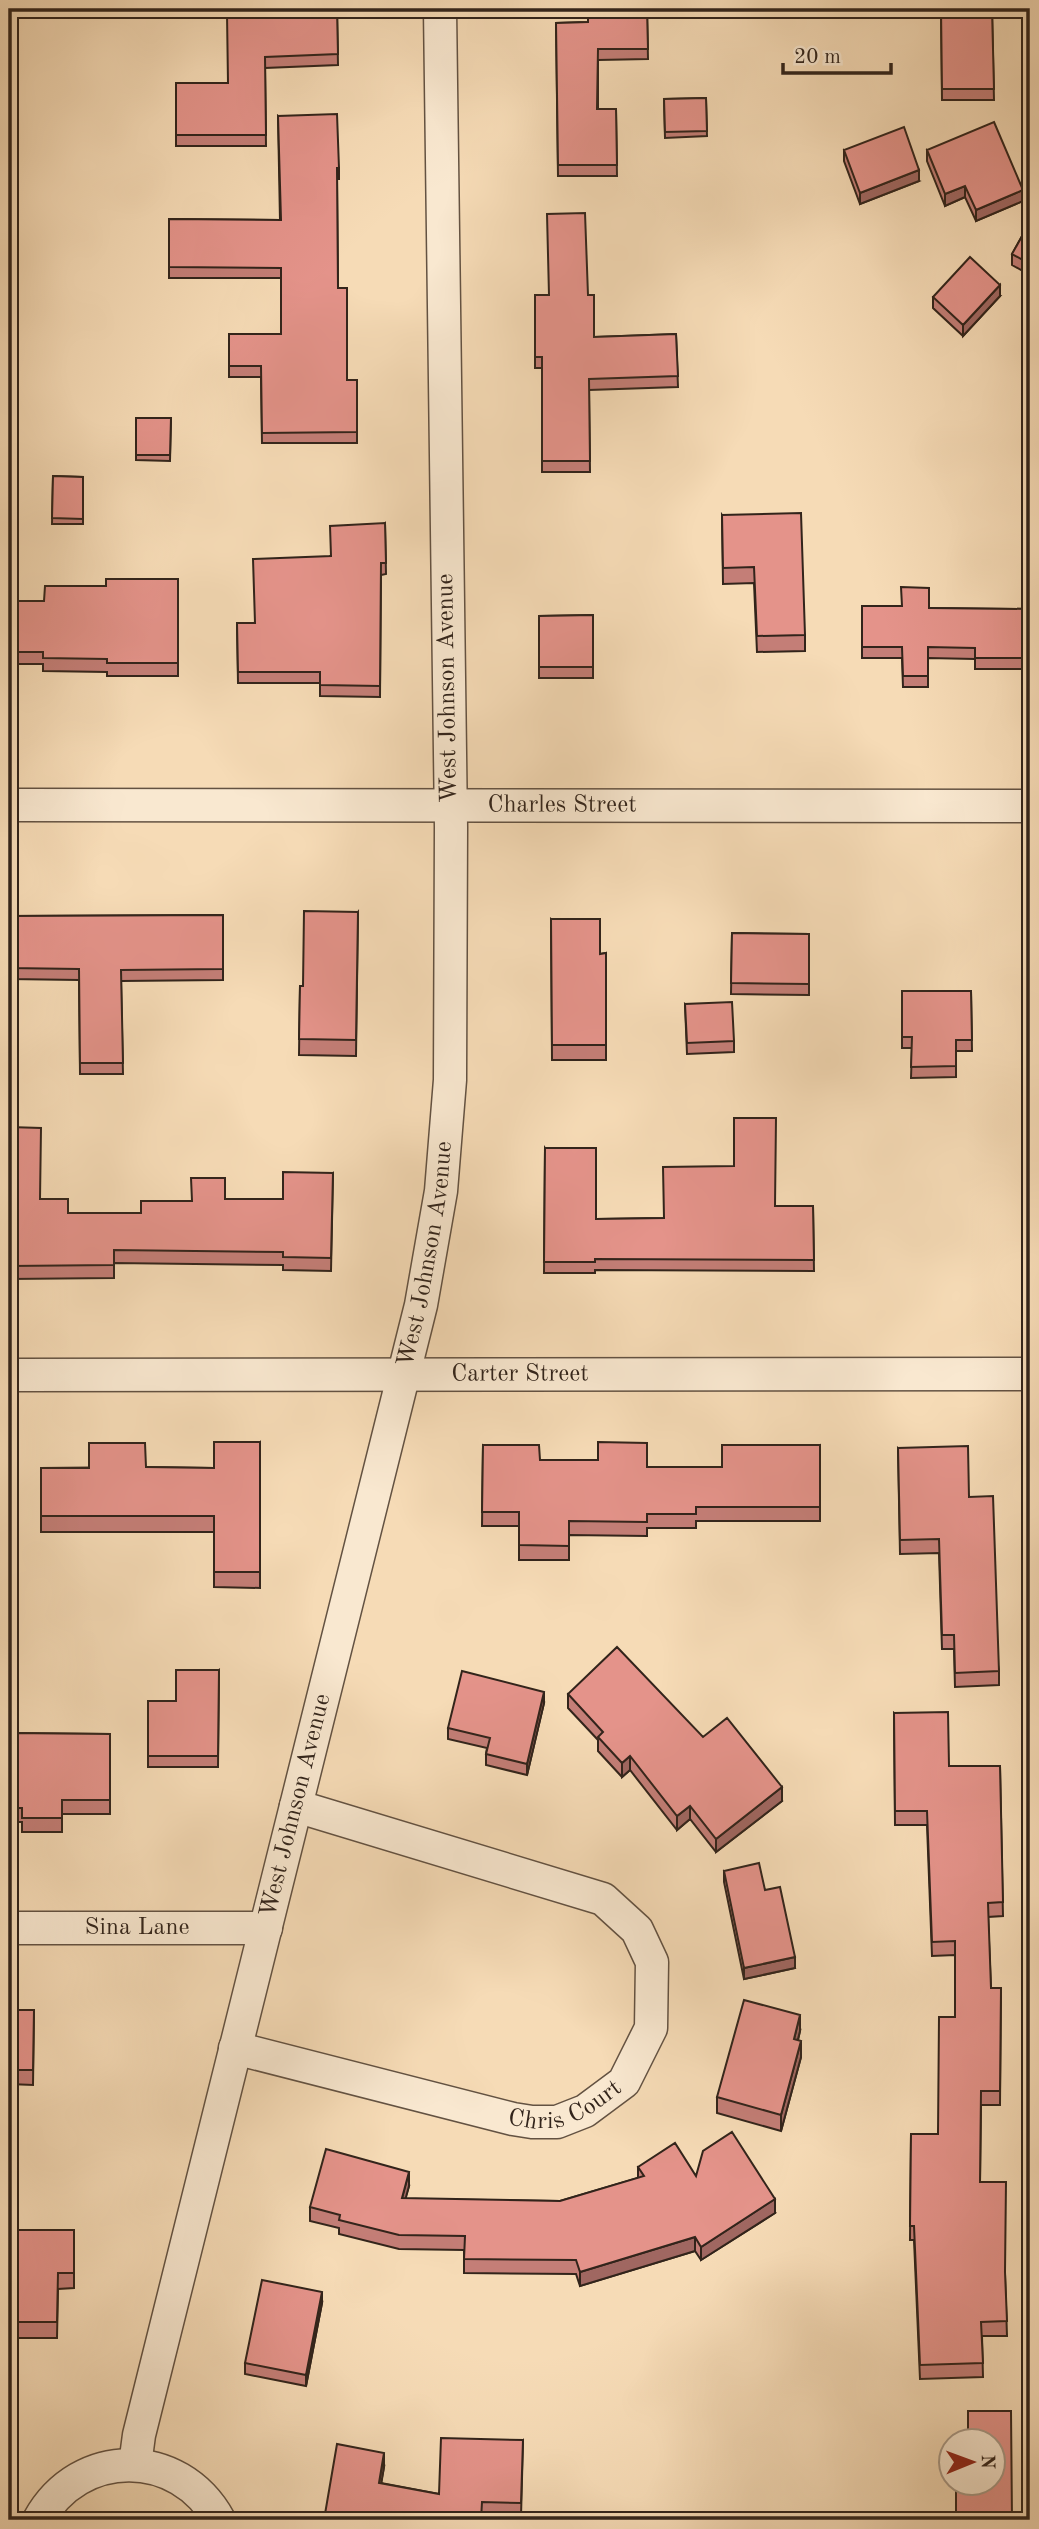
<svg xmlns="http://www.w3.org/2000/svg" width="1039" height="2529" font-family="'Old Standard TT',serif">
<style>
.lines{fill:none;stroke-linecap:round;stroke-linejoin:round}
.street-casing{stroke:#635242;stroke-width:35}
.street{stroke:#f9e8d0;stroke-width:32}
.wall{fill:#c47e77;stroke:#32241b;stroke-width:2}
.shaded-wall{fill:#a06761;stroke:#32241b;stroke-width:2}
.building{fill:#e4938a;stroke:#32241b;stroke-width:2}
.labels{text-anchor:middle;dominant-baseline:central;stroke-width:5;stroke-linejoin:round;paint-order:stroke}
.street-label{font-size:24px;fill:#32241b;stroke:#f9e8d0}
</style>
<rect width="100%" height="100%" fill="#f6dbb6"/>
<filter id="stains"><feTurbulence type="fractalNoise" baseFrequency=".00286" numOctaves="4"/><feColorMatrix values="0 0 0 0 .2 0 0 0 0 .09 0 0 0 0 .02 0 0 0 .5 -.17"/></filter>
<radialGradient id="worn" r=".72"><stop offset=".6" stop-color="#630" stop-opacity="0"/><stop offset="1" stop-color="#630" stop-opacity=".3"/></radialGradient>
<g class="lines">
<defs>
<g id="street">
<path id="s1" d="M9,805L1030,806"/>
<path id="s2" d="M9,1375L1030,1374"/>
<path id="s3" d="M9,1928H266"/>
<path id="s4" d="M235,2048L513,2119L532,2122H557L585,2111L624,2082L651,2028L652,1962L637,1930L603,1899L296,1806"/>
<path id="s5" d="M135,2465L139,2435L421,1305L441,1191L450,1080L451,827L440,9"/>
<path d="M39,2520C79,2447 179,2447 219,2520"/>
</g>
</defs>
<!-- street casing -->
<use href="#street" class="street-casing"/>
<!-- street -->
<use href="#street" class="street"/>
</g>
<!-- wall -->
<path class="wall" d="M337,9L338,65L265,68L266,146H176V83H228L296,14Z
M647,9L648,59L598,60V109H616L617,176H558L556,23L588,22Z
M941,9H992L994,100H942Z
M706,98L707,136L665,138L664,99Z
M278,116L339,168V179H337L338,288L347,380H357V443H262L261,377H229V334H281V278H169V219L280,220Z
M844,150L919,181L860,204L844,161Z
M927,150L1023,201L976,221L965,197L945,206L927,161Z
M1030,222V275L1012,265V254Z
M535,295H588L594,337L676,334L678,387L589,390L590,472H542V368H535Z
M1000,296L963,336L933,308V297Z
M136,418H171L170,461L136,460Z
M53,476L83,477V524H52Z
M722,515L805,635V651L757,652L754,583L723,584Z
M385,523L386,574L381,575L380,697L320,696V683H238L237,623H254L330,556Z
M178,579V676H107V672L43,671V664H9V601H44L106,586Z
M862,606L929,608L1030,609V669H975V659L928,658V687H903L902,658H862Z
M593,615V678H539V616Z
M358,912L356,1056L299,1055L300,986H303Z
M223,915V980L121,981L123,1074H80L79,980L9,979V916Z
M551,919L600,954L606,953V1060H552Z
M732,933L809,934V995L731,994Z
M902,991H971L972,1051H956V1077L911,1078L912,1048H902Z
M685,1004L734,1041V1052L687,1054Z
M9,1127L40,1199L68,1213H141L192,1201L225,1199H283L333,1173L331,1271L283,1270V1265L114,1263V1278L9,1279Z
M545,1148L596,1219L664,1218L775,1206H813L814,1271L595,1270V1273H544Z
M260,1442V1588L214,1587V1532H41V1468L146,1467L214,1468Z
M483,1445L540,1460L647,1467H722L820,1445V1521H696V1528H647V1536L569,1535V1560H519V1526H482Z
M898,1448L969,1497L999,1671V1685L955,1687L954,1649H942L939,1553L900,1554Z
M219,1670L218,1767H148V1701H176Z
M568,1694L703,1737L782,1801L716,1852L690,1819L677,1830L630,1770L622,1777L598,1751V1740L568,1708Z
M544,1703L527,1775L486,1765V1754L487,1748L448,1739V1728Z
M894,1713L949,1766H1000L1003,1916L988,1917L991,1988H1001L1000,2105H981L980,2182L1005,2274L1007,2336H982L983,2377L920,2379L914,2240H910L911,2134H938L955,2017V1955L932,1956L927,1825H895Z
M9,1733L110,1734V1814H62V1832H22V1822H9Z
M724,1871L765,1890L795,1968L744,1979L724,1882Z
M9,2010H34L33,2085L9,2084Z
M800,2031L798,2040L801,2057L781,2131L717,2113V2097Z
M638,2167L696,2176L775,2213L701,2260L695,2251L580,2286L576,2274L464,2273V2250L399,2249L339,2234V2228L310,2221V2207L409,2186L405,2199L560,2201L638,2178Z
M9,2230H74V2288L58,2289L57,2338H9Z
M322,2303L306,2386L245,2374V2363Z
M523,2440L521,2517L482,2516V2520H325V2514L384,2467L381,2483L439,2494Z"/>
<!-- shaded-wall -->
<path class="shaded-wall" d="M919,170V181L860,204V193Z
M965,186V197L945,206V194Z
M1023,190V201L976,221V210Z
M1000,285V296L963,336V325Z
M544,1692V1703L527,1775V1764Z
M630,1756V1770L622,1777V1763Z
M782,1787V1801L716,1852V1839Z
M690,1806V1819L677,1830V1816Z
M795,1957V1968L744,1979V1968Z
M800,2015V2031L794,2055V2039Z
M801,2041V2057L781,2131V2115Z
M409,2172V2186L402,2212V2198Z
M775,2199V2213L701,2260V2247Z
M695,2237V2251L580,2286V2272Z
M322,2292V2303L306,2386V2375Z
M384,2453V2467L379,2497V2483Z"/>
<!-- building -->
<path class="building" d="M296,9H337L338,54L265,57L266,135H176V83H228L227,14H296Z
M588,9H647L648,49H598L597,109H616L617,165H558L556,23L588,22Z
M941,9H992L994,89H942Z
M706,98L707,131L665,132L664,99Z
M337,114L339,168H337L338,288H347V380H357V432L262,433L261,366H229V334H281V268L169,267V219L281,220L278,116Z
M994,122L1023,190L976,210L965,186L945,194L927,150Z
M904,127L919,170L860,193L844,150Z
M585,213L588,295H594V337L676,334L678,376L589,379L590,461H542V357H535V295H549L547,214Z
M1030,222V264L1012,254Z
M970,257L1000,285L963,325L933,297Z
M136,418H171L170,455H136Z
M53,476L83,477V519L52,518Z
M801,513L805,635L757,636L754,567L723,568L722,515Z
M385,523L386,563H381L380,686L320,685V672H238L237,623H255L253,559L331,556L330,526Z
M106,579H178V663H107V659L43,658V652H9V601H44L45,586H106Z
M901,587L929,588V608L1030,609V658H975V648L928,647V676H903L902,647H862V606H902Z
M593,615V667H539V616Z
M304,911L358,912L356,1040L299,1039L300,986H303Z
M223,915V969L121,970L123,1063H80L79,969L9,968V916Z
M551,919H600V954L606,953V1045H552Z
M732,933L809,934V984L731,983Z
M902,991H971L972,1040H956V1066L911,1067L912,1037H902Z
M732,1002L734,1041L687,1043L685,1004Z
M734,1118H776L775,1206H813L814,1260L595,1259V1262H544L545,1148H596V1219L664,1218L663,1167L734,1166Z
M9,1127L41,1128L40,1199H68V1213H141V1201H192L191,1178H225V1199H283V1172L333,1173L331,1258L283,1257V1252L114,1250V1265L9,1266Z
M214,1442H260V1572H214V1516H41V1468H89V1443H145L146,1467L214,1468Z
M598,1442L647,1443V1467H722V1445H820V1507H696V1514H647V1522L569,1521V1546L519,1545V1512H482L483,1445H539L540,1460H598Z
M968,1446L969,1497L993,1496L999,1671L955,1673L954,1635H942L939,1539L900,1540L898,1448Z
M617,1647L703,1737L727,1718L782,1787L716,1839L690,1806L677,1816L630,1756L622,1763L598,1737L603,1732L568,1694Z
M176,1670H219L218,1756H148V1701H176Z
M462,1671L544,1692L527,1764L486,1754L490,1738L448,1728Z
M948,1712L949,1766H1000L1003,1902L988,1903L991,1988H1001L1000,2091H981L980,2182H1006L1005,2272L1007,2321L981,2322L983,2363L920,2365L914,2226H910L911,2134H938L939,2017H955V1941L932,1942L927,1811H895L894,1713Z
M9,1733L110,1734V1800H62V1818H22V1808H9Z
M759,1863L765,1890L780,1887L795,1957L744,1968L724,1871Z
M744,2000L800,2015L794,2039L801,2041L781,2115L717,2097Z
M9,2010H34L33,2070H9Z
M732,2132L775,2199L701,2247L695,2237L580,2272L576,2260L464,2259L465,2236L399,2235L339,2220L340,2215L310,2207L326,2149L409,2172L402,2198L560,2201L644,2176L638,2167L675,2143L696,2176L703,2151Z
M9,2230H74V2273H58L57,2322H9Z
M262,2280L322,2292L306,2375L245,2363Z
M968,2411H1011L1012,2520H956V2483H993V2441H968Z
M441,2438L523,2440L521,2503L482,2502L481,2520H362L325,2514L337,2444L384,2453L379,2483L439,2494Z
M547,2516L618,2517V2520H547Z"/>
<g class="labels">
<!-- street labels -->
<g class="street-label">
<text transform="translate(448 688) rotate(-91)">West Johnson Avenue</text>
<text stroke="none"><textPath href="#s1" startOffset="553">Charles Street</textPath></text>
<text stroke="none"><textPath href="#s5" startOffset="1246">West Johnson Avenue</textPath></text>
<text stroke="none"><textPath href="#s2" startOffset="511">Carter Street</textPath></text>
<text stroke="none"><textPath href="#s5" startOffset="679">West Johnson Avenue</textPath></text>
<text stroke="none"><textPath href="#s3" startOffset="128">Sina Lane</textPath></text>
<text stroke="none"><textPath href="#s4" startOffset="343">Chris Court</textPath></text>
</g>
</g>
<!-- margin -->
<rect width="1039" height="2529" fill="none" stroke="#f6dbb6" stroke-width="35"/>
<rect x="10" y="10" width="1018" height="2508" fill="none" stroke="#32241b" stroke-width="3.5"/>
<rect x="18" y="18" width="1004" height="2494" fill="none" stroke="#32241b" stroke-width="2"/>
<!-- north arrow -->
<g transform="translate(972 2462) rotate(89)"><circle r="33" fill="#f9e8d0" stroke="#a99a88" stroke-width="2"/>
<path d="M0-5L12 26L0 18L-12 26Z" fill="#8f2418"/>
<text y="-10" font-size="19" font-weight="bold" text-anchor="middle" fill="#32241b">N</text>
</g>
<!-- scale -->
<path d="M783 63v10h108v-10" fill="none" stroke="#32241b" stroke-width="3.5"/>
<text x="794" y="63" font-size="21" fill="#32241b" stroke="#f9e8d0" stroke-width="5" paint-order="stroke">20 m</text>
<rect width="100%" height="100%" filter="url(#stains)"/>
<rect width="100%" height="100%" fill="url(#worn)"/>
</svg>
